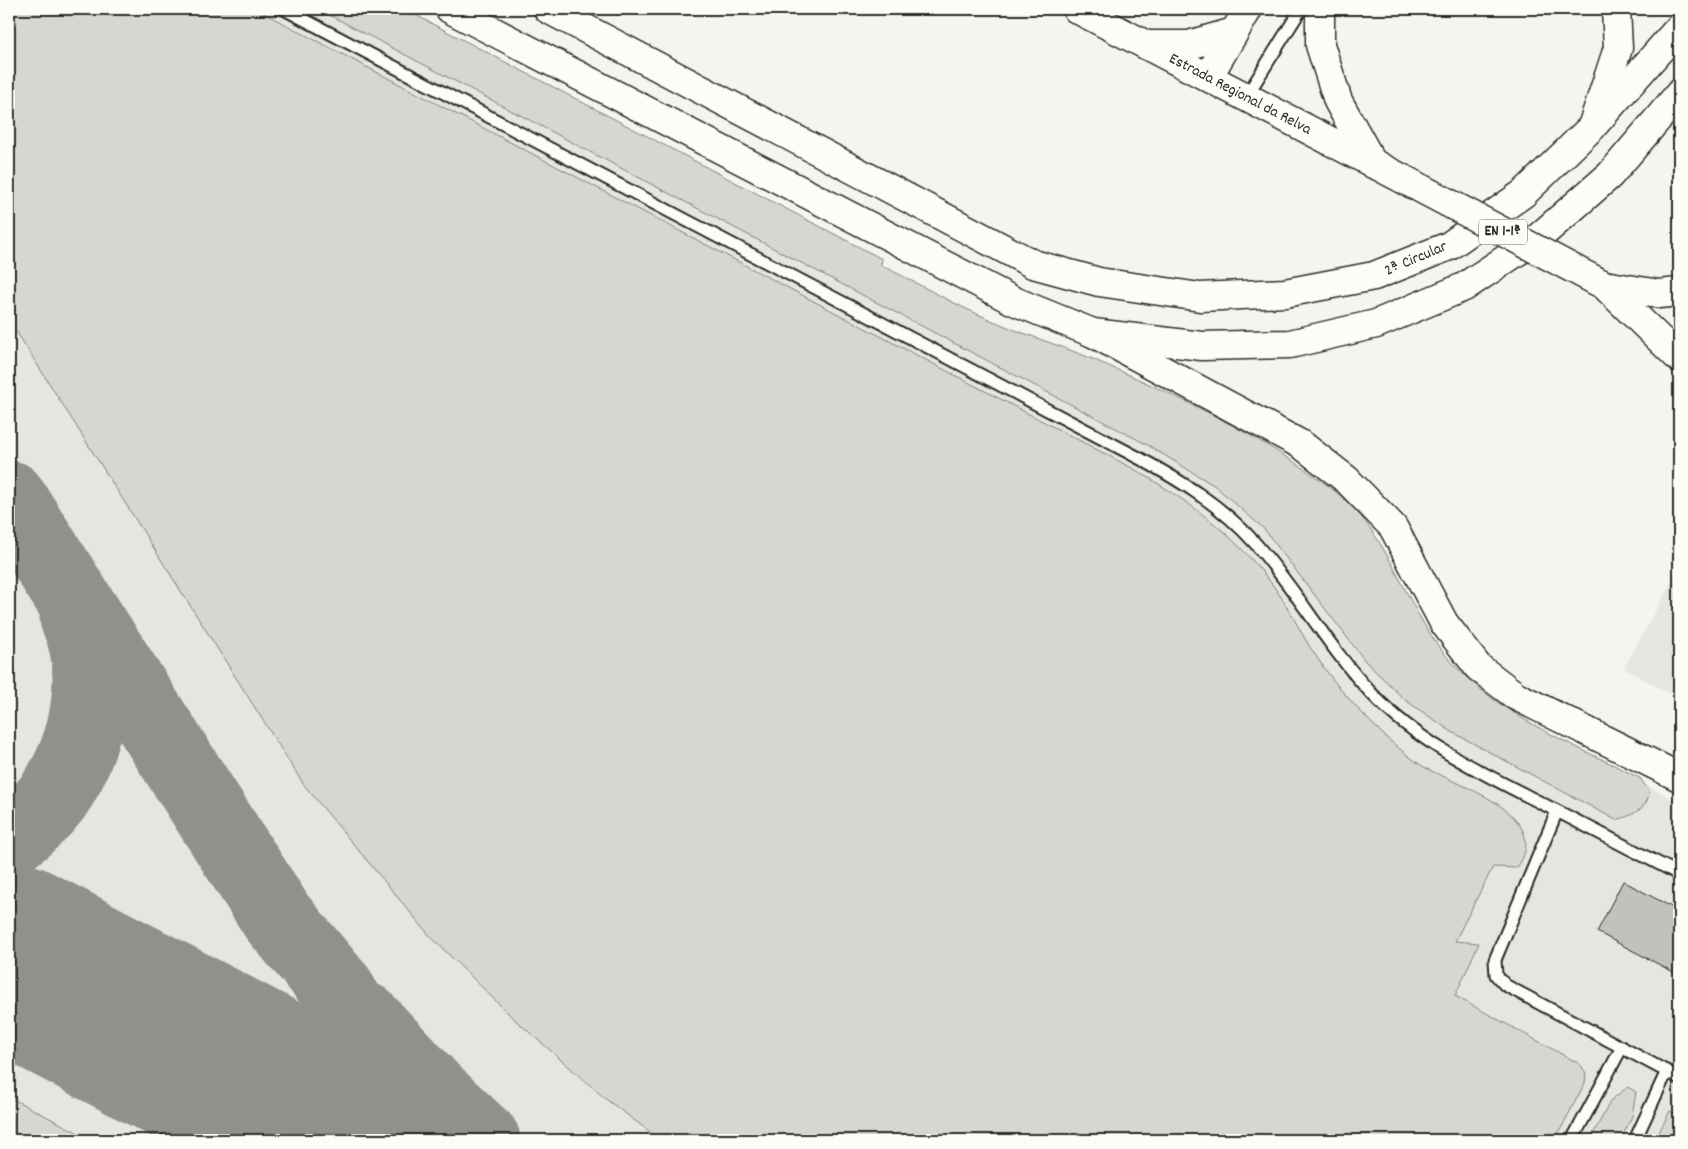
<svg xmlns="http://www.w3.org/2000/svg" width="1688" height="1149" font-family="Dekko,sans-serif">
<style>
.built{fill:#e6e5e0}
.green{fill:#d7d6d2;stroke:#81807e}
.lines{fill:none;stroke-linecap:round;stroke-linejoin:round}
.taxiway{stroke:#90908d;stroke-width:75}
.runway{stroke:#90908d;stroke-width:188}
.building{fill:#c2c1be;stroke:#2b2b2b}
.service-casing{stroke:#2b2b2b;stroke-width:15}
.tertiary-casing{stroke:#2b2b2b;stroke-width:31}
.secondary-casing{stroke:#2b2b2b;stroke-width:31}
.primary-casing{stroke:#2b2b2b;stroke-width:31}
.trunk-casing{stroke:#2b2b2b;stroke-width:31}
.service{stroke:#fdfcf7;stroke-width:11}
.tertiary{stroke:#fdfcf7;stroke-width:28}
.secondary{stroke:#fdfcf7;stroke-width:28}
.primary{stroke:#fdfcf7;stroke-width:28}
.trunk{stroke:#fdfcf7;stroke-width:28}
.primary-bridge-casing{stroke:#2b2b2b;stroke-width:31;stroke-linecap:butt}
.primary-bridge{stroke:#fdfcf7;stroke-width:28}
.labels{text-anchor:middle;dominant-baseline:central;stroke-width:4;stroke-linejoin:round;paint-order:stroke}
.shield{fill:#fdfcf7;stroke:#6a6a68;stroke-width:1}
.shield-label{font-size:15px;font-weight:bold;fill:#2b2b2b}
.street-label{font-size:16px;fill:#2b2b2b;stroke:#fdfcf7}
</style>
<rect width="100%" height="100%" fill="#f5f4ef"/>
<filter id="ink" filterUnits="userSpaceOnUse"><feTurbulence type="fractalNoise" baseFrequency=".02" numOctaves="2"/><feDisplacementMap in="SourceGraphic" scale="10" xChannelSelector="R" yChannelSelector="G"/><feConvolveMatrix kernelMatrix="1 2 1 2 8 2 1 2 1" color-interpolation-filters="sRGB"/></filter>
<g filter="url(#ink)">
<!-- built -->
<path class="built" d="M9,9H369L1350,512L1434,655L1522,722L1679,802V1140H9Z
M1679,568V699L1624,668Z"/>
<!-- green -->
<path class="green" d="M9,9H256L1134,469C1184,498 1232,532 1268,579C1288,603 1300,634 1318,659C1338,689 1362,714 1388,739C1400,749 1411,759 1424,767C1453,784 1534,806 1525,851C1524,857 1520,863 1517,868L1493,867L1455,941L1479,943L1455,996L1580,1064L1586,1073L1585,1083L1555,1140H661L607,1100L513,1018L430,936L304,785L9,320Z
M318,9H404L882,259L881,265C917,283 953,304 991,320C1022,334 1056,344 1088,357C1170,392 1266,437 1336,492C1386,531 1401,594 1437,644C1485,711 1569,742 1640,778L1649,791C1649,809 1631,816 1616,820L1452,732L1405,700L1366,662L1264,529L1215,486L1146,444Z
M1628,1087L1636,1092L1632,1116L1621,1140H1590L1611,1100Z
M9,1097L92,1140H9Z
M1670,1111L1679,1116V1140H1655Z"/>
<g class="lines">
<!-- taxiway -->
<path class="taxiway" d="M9,498L277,917L339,991L368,1057L383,1105L388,1140
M9,839C25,827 41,813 53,797C87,749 103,673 77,618
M364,1019L433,1093L483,1140
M250,1083L285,1111L313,1140"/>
<!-- runway -->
<path class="runway" d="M9,956L360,1140"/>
</g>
<!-- building -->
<path class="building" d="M1623,881L1679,911V975L1597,932Z"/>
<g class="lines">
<defs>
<path id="service" d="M284,9L1139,458C1181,481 1222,506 1254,542C1297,590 1328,648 1373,695C1424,748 1493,778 1557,811L1495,960L1496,975L1505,985L1679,1078
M1246,97L1301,9
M1557,811L1679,874
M1572,1140L1622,1047
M1635,1140L1667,1071"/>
<path id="tertiary" d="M1093,333L1302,445L1347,480L1393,527L1444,623L1478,667L1516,696L1679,777"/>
<path id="secondary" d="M450,9L1014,301L1093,333L1202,346L1290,344L1376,324L1464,287L1539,237L1610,175L1679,94
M548,9L1033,264L1099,282L1200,297L1285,293L1374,276L1449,246L1524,193L1592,127L1679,28"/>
<g id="primary">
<path id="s1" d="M1077,9L1403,179"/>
<path d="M1320,9V45L1338,101L1373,164"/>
<path d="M1592,127L1618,48L1616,9"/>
<path d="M1604,285L1679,358"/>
<path d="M1604,285L1659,294L1679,292"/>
</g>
<path id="trunk" d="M1146,45H1189L1234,32
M1208,77L1248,9"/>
</defs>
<!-- service casing -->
<use href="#service" class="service-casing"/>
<!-- tertiary casing -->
<use href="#tertiary" class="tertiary-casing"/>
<!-- secondary casing -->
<use href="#secondary" class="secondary-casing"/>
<!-- primary casing -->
<use href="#primary" class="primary-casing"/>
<!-- trunk casing -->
<use href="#trunk" class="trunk-casing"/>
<!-- service -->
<use href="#service" class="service"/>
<!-- tertiary -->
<use href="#tertiary" class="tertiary"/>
<!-- secondary -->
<use href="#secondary" class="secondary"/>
<!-- primary -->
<use href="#primary" class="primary"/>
<!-- trunk -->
<use href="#trunk" class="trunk"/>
<defs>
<path id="primary-bridge" d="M1403,179L1604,285"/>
</defs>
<!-- primary-bridge casing -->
<use href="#primary-bridge" class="primary-bridge-casing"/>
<!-- primary-bridge -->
<use href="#primary-bridge" class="primary-bridge"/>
</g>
</g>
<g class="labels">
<!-- shield labels -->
<rect class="shield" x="1479" y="219.5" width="48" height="25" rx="4"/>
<g class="shield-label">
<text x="1503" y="232">EN 1-1ª</text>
</g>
<!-- street labels -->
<g class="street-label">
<text stroke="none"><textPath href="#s1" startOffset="184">Estrada Regional da Relva</textPath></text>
<text transform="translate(1416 259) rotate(-23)">2ª Circular</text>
</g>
</g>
<!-- margin -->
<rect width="1688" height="1149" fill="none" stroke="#fdfcf7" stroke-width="30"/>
<rect x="15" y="15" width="1658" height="1119" fill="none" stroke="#2b2b2b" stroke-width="2" filter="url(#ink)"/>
</svg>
